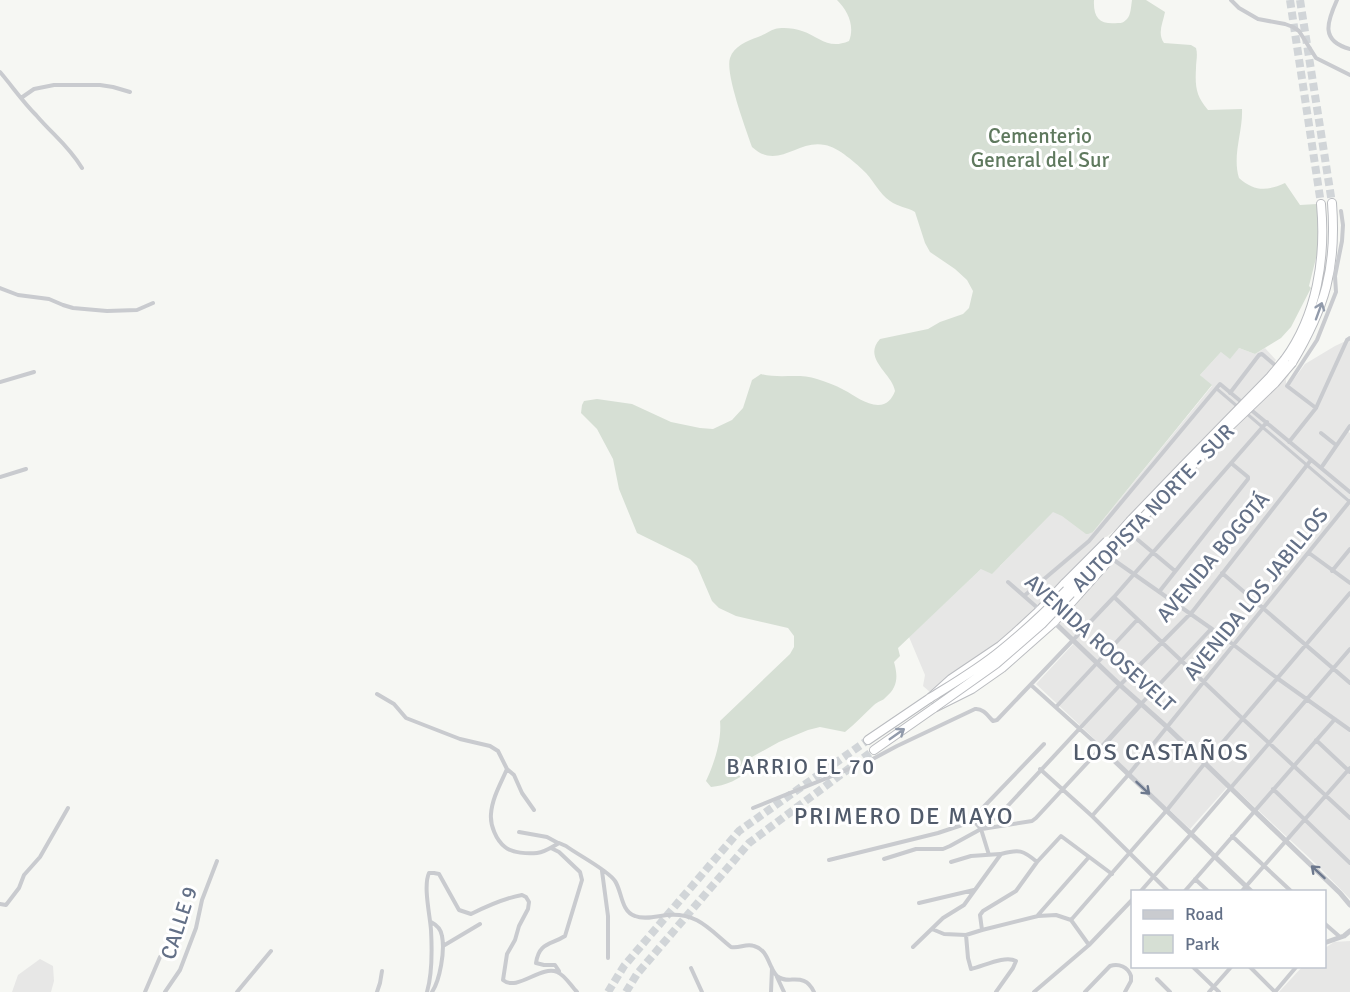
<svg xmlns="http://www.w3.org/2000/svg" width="1350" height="992" font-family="Signika,sans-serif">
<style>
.built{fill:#e7e7e6}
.green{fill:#d6dfd4}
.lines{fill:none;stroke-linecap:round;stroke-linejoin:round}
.motorway-tunnel{stroke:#d1d5d8;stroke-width:8;stroke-dasharray:8 4;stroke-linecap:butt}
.motorway-casing{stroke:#babcc0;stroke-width:10}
.pedestrian{stroke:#c9cbcf;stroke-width:3}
.minor{stroke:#c9cbcf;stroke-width:4}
.tertiary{stroke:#c9cbcf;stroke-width:5}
.motorway{stroke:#fff;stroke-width:8}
.motorway-bridge-casing{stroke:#babcc0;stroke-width:10;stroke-linecap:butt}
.motorway-bridge{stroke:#fff;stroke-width:8}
.oneway{stroke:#929bab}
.oneway2{stroke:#6d798e}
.labels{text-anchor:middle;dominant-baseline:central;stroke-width:6;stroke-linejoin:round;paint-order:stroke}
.park-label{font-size:21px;fill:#5f795e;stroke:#fff}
.street-label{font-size:21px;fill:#637087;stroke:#fff}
.neighbourhood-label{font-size:22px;letter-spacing:1.5px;fill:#515b6b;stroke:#fff}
.quarter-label{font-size:24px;letter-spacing:1.5px;fill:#515b6b;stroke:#fff}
</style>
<rect width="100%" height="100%" fill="#f6f7f3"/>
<!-- built -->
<path class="built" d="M1350,339V425L1346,430L1350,433V899L1316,864L1230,784L1190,829L1036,684L1077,640L1057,622L1110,564L1134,535L1124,526L1131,518L1105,538L1059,589L1003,640L930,692L923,686L925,675L909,637L981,569L1000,566L1054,509L1093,532L1212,386L1200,375L1221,352L1239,348L1255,354L1265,348L1276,360L1270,370L1236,407L1246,415L1285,371L1289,375L1286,379V384L1288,387L1305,364L1335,346Z
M1350,941V992H1279L1302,967L1324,966L1325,948L1334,942Z
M40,959L53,966L54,981L51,992H12L18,975Z"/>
<!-- green -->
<path class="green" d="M837,0H1094C1093,18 1100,25 1118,23C1122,23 1123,23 1127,19C1131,15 1131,6 1132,0H1146L1165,12C1163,23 1157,33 1164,43L1191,45L1196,48C1198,55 1196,61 1196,68C1195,87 1196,96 1208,110L1242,109C1243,132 1232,155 1239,178C1255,192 1267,191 1285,183L1300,205L1317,204L1323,221L1318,250L1309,286L1311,288L1291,327L1281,338L1255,354L1239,348L1230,359L1221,352L1200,375L1212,385L1093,532L1088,534H1086L1062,516L1053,512L992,574L981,569L898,648L900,656L894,662C898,676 898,687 886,697C883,701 878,701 874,705C864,714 855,724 845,732L820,727L808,730L779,742L743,762L751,769C740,779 725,786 711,787L706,781C714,764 722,740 720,721L790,654L794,647V636L788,628L736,616L719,608L712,601L697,566L690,559L637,533L619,489L613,459L597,429L581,413L582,405L584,401L597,399L632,404L671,422L700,428L713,429L732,420L743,408L752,380L761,374C779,379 800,373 817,379C826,382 835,385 844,390C854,395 866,405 878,405C887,405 892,399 895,391C892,373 862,359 880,339L928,329L940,322L963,314L969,308L973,291L967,280L955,269L930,252L925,243L915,212C907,207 898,207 890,201C879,193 875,183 866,173C857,164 838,147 825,145C797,139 778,171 752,147C746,129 725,74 730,58C734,46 747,41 758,37C764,35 769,31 775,29C782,27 794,28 802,31C820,37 828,50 849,41C855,26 848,11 837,0Z"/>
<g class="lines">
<!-- motorway-tunnel -->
<path class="motorway-tunnel" d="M1290,0L1321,204
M1300,0L1332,203
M608,992L624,966L739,831L868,740
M626,992L637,974L749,843L874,750"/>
<defs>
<path id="motorway" d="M1285,359C1317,315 1326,258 1321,204
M1292,363C1325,308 1337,268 1332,203
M1131,520L1183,466
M868,740L930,698L951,679L1000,646L1015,633L1040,610L1065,583
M874,750L934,708L972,689L1002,668L1054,622L1078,595"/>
</defs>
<!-- motorway casing -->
<use href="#motorway" class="motorway-casing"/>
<!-- pedestrian -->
<path class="pedestrian" d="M1217,389L1238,407
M1246,413L1350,502"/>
<!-- minor -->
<path class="minor" d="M1231,0L1239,8L1258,19L1285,24L1293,27L1299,31L1316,58L1350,75
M1337,0C1327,22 1320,41 1350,49
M0,72C12,86 23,102 36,115C53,135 68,145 82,168
M21,98L34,89L54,85H100L113,87L130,92
M0,288L18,295L49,299L63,305L73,308L107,311L137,310L153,303
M0,382L34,372
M1230,393L1259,355L1262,354L1277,367
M1316,408L1287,386L1317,340L1336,292L1335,276L1342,241L1343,225L1341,211
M1250,409L1350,492
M1321,433L1336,445
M1289,442L1316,408L1347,340L1350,338
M1321,468L1350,426
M0,477L26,469
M1138,540L1175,571
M1309,553L1350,583
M1111,558L1222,636L1277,678L1350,730
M1332,571L1350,549
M1222,573L1350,683
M1008,582L1040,610
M1159,592L1248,479V477L1231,463
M1024,596L1089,541L1220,384L1244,404
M1114,597L1243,719L1350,818
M377,694L394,704L406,718L460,739L490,746L498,751L507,769L514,775L522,793L534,810
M1141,704L1211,629
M1056,707L1137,620
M1316,740L1350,772
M507,769C501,783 492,798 491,814C490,825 496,840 505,847C512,853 528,854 537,853C545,852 552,847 559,843L566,846C578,855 608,870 615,881C622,891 621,912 635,916C645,920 657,916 667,915C697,912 710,930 731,947C739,949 746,943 754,946C769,950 768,967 777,976C788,986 804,970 814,992
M1040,769L1092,816L1169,892
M1273,789L1350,863
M753,808L869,761L897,746L975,709C983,708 988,716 993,721L997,720L1114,597L1267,422
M1092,816L1129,774L1350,501
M972,819L981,829L989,855
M982,829L1032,821L1036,818L1101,748L1031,685
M519,832L547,837L558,843
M1232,836L1292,892
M551,848L559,852L580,872L582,880L565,936C551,945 539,942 536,963L544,965H555L559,971
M884,859L916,849H943L950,846L981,829L1003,811L1120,685L1193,611L1311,460
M829,860L938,833L965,824L972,819L1044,744
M951,862L971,856L1000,854
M602,871L608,916V958
M1195,879L1209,892
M1140,892L1191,834L1350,649
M1184,892L1335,719
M1241,892L1350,768
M919,903L974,890
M0,904L6,905L19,888L24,875L40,857L68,808
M1038,915L1089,857
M1071,920L1167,810L1205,763L1350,593
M431,922C437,925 441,929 442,936C445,951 440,980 432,992
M1324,923L1340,937
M932,929L944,934L966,935L982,930L1038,916L1056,915L1071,920L1089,945
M982,930L980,915L983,911L1016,891L1037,862L1061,836L1112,874
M966,935L968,958L971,969C984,966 1005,955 1016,961L1013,968L996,992
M443,946L480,924
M913,947L943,918L964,905L1001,854C1019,849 1023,850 1037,862
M1192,966L1219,992
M1249,966L1275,992L1297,966
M691,968L702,992
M777,977L784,992
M1157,979L1170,992
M145,992L160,957
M165,992L180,970L196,928L202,900L217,861
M237,992L271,951
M377,992L380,983L382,971
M427,992C432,975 432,948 431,930C430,915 423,886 429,873H434L439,874L459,910L471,914C487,906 505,898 522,895L526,897L529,902L528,909L519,926L515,940L507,954L503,980C517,992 541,965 557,972C565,975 571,986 577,992
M771,992L772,968
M1034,992L1089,945L1132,900
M1085,992L1110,966C1119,963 1128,967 1131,976V981L1125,992
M1209,992L1232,966"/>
<!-- tertiary -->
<path class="tertiary" d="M1053,621L1120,685L1167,727L1340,893L1350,905
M1141,704L1101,748L1252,892
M1324,943L1344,936L1350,931"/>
<!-- motorway -->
<use href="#motorway" class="motorway"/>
<defs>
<path id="motorway-bridge" d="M1183,466L1270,377L1285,359
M1065,583L1107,541
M1078,595L1111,558
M930,698C954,683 978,669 1000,651C1048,613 1090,566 1131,520
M934,708L996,664L1042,624L1228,428L1275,383L1292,363"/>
</defs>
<!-- motorway-bridge casing -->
<use href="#motorway-bridge" class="motorway-bridge-casing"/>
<!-- motorway-bridge -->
<use href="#motorway-bridge" class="motorway-bridge"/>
</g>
<!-- one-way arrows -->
<defs><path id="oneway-shaft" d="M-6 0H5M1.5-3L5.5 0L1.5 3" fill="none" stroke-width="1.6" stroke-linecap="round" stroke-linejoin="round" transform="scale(1.5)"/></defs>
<g class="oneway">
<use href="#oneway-shaft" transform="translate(1319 311) rotate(-70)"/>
<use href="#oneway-shaft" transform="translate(897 734) rotate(-35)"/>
</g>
<g class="oneway2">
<use href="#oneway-shaft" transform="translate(1143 788) rotate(43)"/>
<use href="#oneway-shaft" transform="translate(1318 872) rotate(-137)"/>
</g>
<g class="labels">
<!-- park labels -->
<g class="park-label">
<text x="1040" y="136">Cementerio<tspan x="1040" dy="24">General del Sur</tspan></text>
</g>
<!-- street labels -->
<g class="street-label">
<text transform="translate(1153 508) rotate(-46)">AUTOPISTA NORTE - SUR</text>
<text transform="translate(1213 557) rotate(-50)">AVENIDA BOGOTÁ</text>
<text transform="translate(1256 594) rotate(-51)">AVENIDA LOS JABILLOS</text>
<text transform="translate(1100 643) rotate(42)">AVENIDA ROOSEVELT</text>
<text transform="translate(179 923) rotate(-72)">CALLE 9</text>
</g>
<!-- neighbourhood labels -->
<g class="neighbourhood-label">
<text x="801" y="766">BARRIO EL 70</text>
</g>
<!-- quarter labels -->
<g class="quarter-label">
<text x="1161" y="752">LOS CASTAÑOS</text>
<text x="904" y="816">PRIMERO DE MAYO</text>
</g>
</g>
<!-- legend -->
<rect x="1131" y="890" width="195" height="78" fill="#ffffff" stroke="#c1c6cf" stroke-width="1.5"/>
<rect x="1143" y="910" width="30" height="9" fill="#c9cbcf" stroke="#c1c6cf" stroke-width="1.5"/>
<text x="1185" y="920" font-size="18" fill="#637087">Road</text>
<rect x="1143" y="935" width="30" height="18" fill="#d6dfd4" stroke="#c1c6cf" stroke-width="1.5"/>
<text x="1185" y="950" font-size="18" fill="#637087">Park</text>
</svg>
